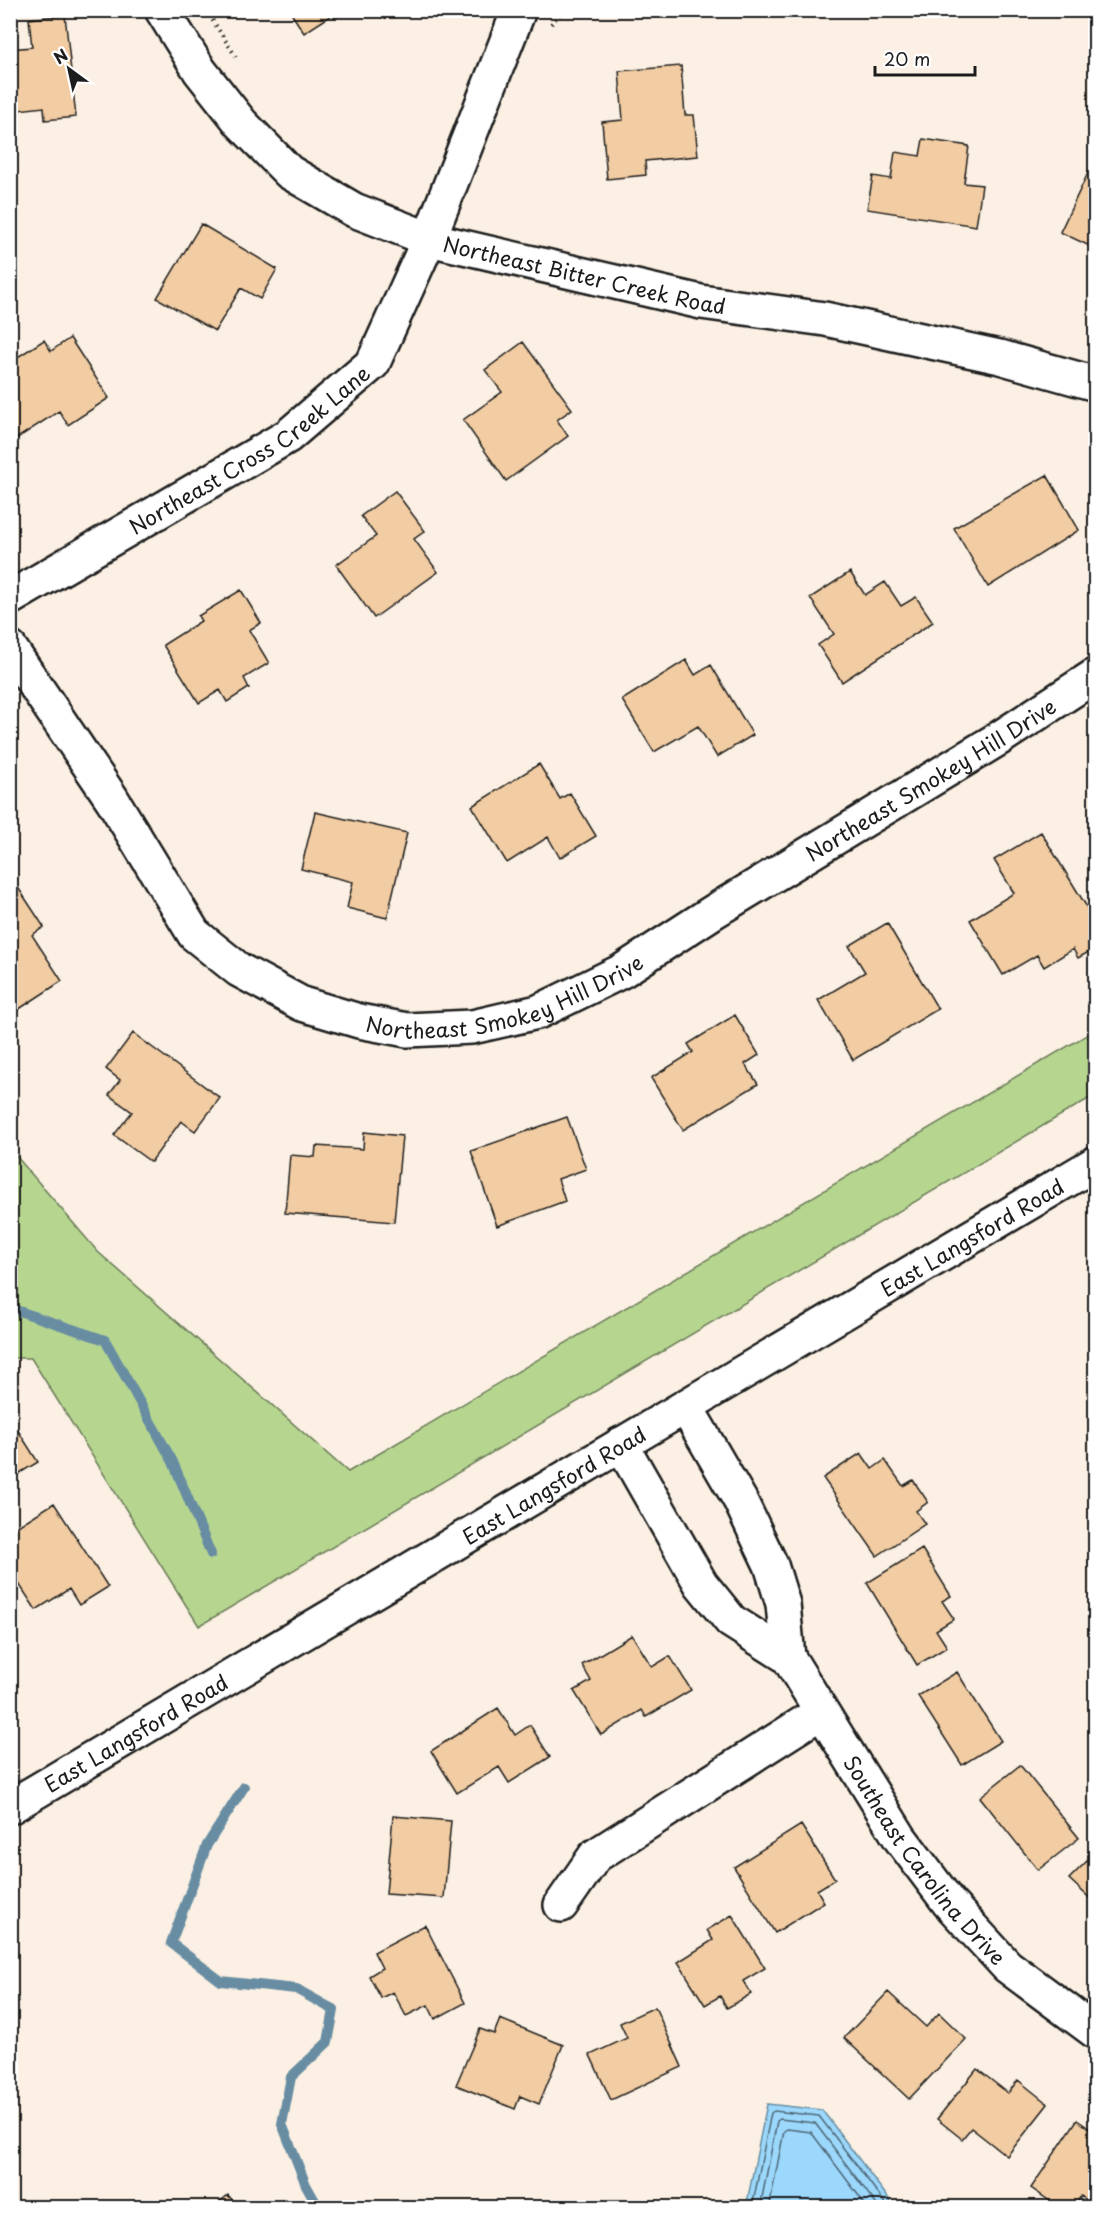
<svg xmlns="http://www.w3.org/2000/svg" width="1106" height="2218" font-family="'Playpen Sans',sans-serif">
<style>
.green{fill:#b6d690;stroke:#697956;stroke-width:1.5}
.water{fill:#9bd8fc;stroke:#688da2;stroke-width:1.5}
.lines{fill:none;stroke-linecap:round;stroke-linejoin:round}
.shore{stroke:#4f6776;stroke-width:1.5}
.stream{stroke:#688da2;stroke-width:10}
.building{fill:#f2cca2;stroke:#1c1c1c;stroke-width:1.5}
.minor-casing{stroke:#1c1c1c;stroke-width:38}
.path{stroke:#1c1c1c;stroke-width:4;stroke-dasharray:1.5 4.5;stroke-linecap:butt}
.minor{stroke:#fff;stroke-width:33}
.labels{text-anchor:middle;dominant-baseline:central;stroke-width:4.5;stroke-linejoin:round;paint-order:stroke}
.street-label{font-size:21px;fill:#1c1c1c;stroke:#fff}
</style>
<rect width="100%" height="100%" fill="#fbf0e3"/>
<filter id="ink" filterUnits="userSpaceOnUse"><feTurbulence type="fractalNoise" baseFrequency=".0167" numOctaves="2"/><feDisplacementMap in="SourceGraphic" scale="12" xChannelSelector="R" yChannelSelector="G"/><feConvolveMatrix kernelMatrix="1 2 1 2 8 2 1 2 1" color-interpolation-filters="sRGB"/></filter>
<g filter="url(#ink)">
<!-- green -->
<path class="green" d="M1095,1030V1095L199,1626L31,1358H11V1150L98,1252L348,1472Z"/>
<!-- water -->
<path class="water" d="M767,2104L822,2110L895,2207H746Z"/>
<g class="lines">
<!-- shore -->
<path class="shore" d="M752,2208L771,2113L774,2111L819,2116L889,2208
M760,2208L777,2121L780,2119L815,2123L879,2208
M769,2208L784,2131L787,2129L811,2132L868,2208"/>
<!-- stream -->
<path class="stream" d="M10,1308L105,1340L173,1462L211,1554
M244,1787L207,1845L171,1943L221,1981L296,1989L334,2010L328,2042L291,2077L282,2124L306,2185L319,2208"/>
</g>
<!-- building -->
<path class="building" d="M289,10H340L304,33Z
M65,15L76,117L45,120L44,107L10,111V49L32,47L29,19Z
M681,66L685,115H694L698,156L645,161L646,175L607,179L602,122L623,120L619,71Z
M923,139L969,146L964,183L982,185L976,226L867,209L873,176L891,179L895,152L920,156Z
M1089,171L1096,174V249L1060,232Z
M201,224L277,269L260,299L241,288L215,331L157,298Z
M70,338L109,398L68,425L59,411L16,439L10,431V362L44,340L51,351Z
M523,342L572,409L557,420L568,436L506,481L463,420L502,392L485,370Z
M1047,475L1079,530L988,587L954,528Z
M395,491L425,531L414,539L438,572L374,618L336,565L376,536L361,516Z
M850,572L865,595L885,582L901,606L916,597L933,622L842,682L818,645L834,634L810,598Z
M241,590L261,623L249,630L269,663L244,678L249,688L227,702L220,690L199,703L163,645L201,621L198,616Z
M686,660L695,675L711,665L753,735L717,757L698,726L654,752L622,700Z
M539,764L560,799L570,793L596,836L560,858L548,837L507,863L472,806Z
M315,812L407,833L387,918L347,908L353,882L301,869Z
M1041,832L1096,922V948L1078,958L1073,949L1044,967L1037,955L1003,975L970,920L1014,893L994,860Z
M17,886L44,927L32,935L62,981L10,1015V890Z
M887,923L938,1009L853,1060L818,1000L865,972L849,946Z
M735,1015L759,1055L745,1064L758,1084L683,1130L651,1078L693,1052L688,1044Z
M133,1033L220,1098L195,1131L181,1121L151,1162L114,1135L132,1112L109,1095L120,1080L106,1069Z
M567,1117L586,1169L558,1179L565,1201L497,1226L471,1151Z
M364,1132L402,1136L394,1222L285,1213L290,1155L315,1157L316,1146L363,1149Z
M10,1418L38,1462L10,1479Z
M861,1453L872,1469L885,1460L903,1486L913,1480L928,1502L916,1511L925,1524L877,1556L823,1478Z
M54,1503L108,1587L79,1605L69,1589L36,1610L10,1570V1554L17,1550L10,1539V1531Z
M922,1549L951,1596L942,1601L954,1619L936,1630L947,1647L917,1665L867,1583Z
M632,1635L652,1667L670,1656L691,1690L646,1717L642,1710L601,1735L574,1691L591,1681L582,1665Z
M957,1672L1001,1741L962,1765L918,1696Z
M498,1708L515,1735L530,1725L550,1757L509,1783L499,1767L457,1793L431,1751Z
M1020,1765L1079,1838L1038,1870L980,1797Z
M393,1816L451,1821L444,1898L386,1894Z
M801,1825L835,1879L817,1890L824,1902L775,1933L734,1867Z
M1096,1852V1904L1069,1879Z
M732,1915L765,1968L743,1981L751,1994L727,2008L720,1996L705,2005L678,1962L713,1940L707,1930Z
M425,1925L465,2003L435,2019L428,2005L406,2016L393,1992L381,1998L369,1976L382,1968L374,1952Z
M888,1992L926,2027L939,2013L966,2039L909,2099L844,2038Z
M655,2007L682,2067L611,2100L590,2055L627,2038L620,2023Z
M500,2019L563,2045L539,2104L520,2096L515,2109L456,2085L480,2029L494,2034Z
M977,2069L1008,2093L1018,2080L1048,2104L1007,2156L971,2128L962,2139L937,2119Z
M1077,2120L1096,2133V2207L1081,2196L1073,2208H1060L1031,2188Z
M228,2195L239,2208H212Z"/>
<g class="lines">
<defs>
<g id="minor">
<path id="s1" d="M162,10L200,71L241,123L289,172L354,210L429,239L701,302L825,319L1000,357L1096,384"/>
<path id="s2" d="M10,598L288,436L373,363L429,239L519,10"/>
<path id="s3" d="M10,648L112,799L194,934L239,970L302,1004L359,1021L407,1030L472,1027L538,1012L622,971L713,912L998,739L1096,675"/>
<path id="s4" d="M686,1407L740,1500L771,1565L783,1604L788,1657L900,1838L949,1903L1007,1966L1096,2032"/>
<path d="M621,1444L701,1584L731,1621L788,1657"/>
<path id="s5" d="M10,1807L1096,1163"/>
<path d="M561,1905L595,1856L821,1712"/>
</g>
</defs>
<!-- minor casing -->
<use href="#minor" class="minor-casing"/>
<!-- path -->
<path class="path" d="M206,10L238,60
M551,24L563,10"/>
<!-- minor -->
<use href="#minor" class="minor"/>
</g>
</g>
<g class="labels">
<!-- street labels -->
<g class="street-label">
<text stroke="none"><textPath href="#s1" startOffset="522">Northeast Bitter Creek Road</textPath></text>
<text stroke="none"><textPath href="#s2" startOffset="282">Northeast Cross Creek Lane</textPath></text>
<text stroke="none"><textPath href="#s3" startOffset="1167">Northeast Smokey Hill Drive</textPath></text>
<text stroke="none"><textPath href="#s3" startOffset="681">Northeast Smokey Hill Drive</textPath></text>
<text stroke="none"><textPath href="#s5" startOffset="1118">East Langsford Road</textPath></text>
<text stroke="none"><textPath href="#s5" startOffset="632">East Langsford Road</textPath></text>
<text stroke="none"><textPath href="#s5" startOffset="146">East Langsford Road</textPath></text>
<text stroke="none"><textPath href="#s4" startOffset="519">Southeast Carolina Drive</textPath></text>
</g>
</g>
<!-- margin -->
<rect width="1106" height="2218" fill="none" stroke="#fff" stroke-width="36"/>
<rect x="18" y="18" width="1070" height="2182" fill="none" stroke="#1c1c1c" stroke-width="2" filter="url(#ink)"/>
<!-- north arrow -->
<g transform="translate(69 69) rotate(327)" stroke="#ffffff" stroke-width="4.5" paint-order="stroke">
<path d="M0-4.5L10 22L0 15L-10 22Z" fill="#1c1c1c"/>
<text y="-9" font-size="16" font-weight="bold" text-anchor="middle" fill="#1c1c1c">N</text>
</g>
<!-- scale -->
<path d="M875 66v9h100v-9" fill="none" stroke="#1c1c1c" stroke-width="3"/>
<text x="884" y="66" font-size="18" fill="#1c1c1c" stroke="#ffffff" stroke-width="4.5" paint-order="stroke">20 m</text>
</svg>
